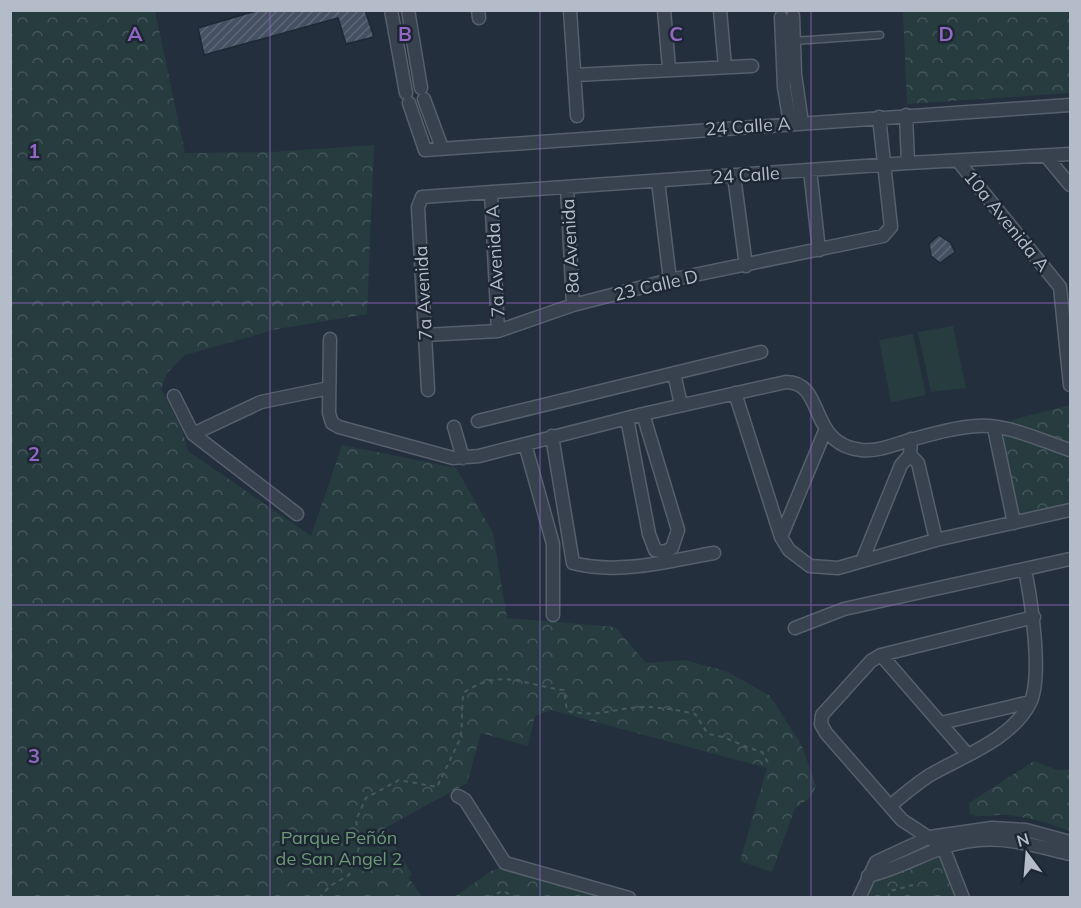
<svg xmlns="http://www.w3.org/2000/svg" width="1081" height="908" font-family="Mulish,sans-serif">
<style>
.forest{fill:url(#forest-crowns)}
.garden{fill:#263c3f}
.building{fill:url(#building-hatch);stroke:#1f2835;stroke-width:1.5}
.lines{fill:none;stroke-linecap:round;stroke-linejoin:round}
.service-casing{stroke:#565f6c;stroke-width:9}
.minor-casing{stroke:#565f6c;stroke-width:15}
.path{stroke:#44595c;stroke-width:2;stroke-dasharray:4.5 4.5;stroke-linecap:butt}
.service{stroke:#38414e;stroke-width:6}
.minor{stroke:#38414e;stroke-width:12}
.grid{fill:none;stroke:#9266c3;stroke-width:1.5;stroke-opacity:0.55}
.labels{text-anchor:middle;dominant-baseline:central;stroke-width:5;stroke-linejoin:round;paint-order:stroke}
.street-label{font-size:18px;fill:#b4bcc9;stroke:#1d2633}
.park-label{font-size:18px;fill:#6b9a76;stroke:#1d2633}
.grid-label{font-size:20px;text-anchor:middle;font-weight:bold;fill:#9266c3;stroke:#1d2633;stroke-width:5;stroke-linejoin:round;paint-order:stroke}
</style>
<defs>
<pattern id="forest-crowns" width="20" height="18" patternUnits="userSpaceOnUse" patternTransform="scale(1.5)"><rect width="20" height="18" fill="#263c3f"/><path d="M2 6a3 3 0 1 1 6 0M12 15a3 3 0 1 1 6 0" fill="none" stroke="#435659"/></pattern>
<pattern id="building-hatch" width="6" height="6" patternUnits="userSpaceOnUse" patternTransform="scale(1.5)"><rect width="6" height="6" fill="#455162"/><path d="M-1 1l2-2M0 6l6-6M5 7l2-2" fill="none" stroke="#5d6877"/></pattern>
</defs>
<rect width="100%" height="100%" fill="#242f3e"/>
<!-- forest -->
<path class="forest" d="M10,11H155L185,153L273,152L374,145L367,314L277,329L185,355L167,373L161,389L182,430L188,451L311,536L342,445L456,468L493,533L507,618L615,627L646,663L684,660L726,671L770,696L801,744L816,786L811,797L795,808L772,872L740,861L767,768L551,710L535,716L528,746L481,733L467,783L385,828L412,875L409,878L422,897H11Z
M903,11H1070V93L907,104Z
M1070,405V516L1017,520L997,424Z
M1034,761L1057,770L1070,769V831C1050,824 1029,817 1007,815C995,814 980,819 970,814L969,803Z
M940,851L957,897L867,898L874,880Z
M501,867L510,869L602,897L453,898L491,871Z"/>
<!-- garden -->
<path class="garden" d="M953,326L966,388L931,392L918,332Z
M913,334L926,395L891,402L879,340Z"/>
<!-- building -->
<path class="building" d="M259,10H365L374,37L346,44L338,18L204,55L198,28Z
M939,235L950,242L955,252L940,263L931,256L929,244Z"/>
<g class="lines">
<defs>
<path id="service" d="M794,41L880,35"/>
<path id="minor" d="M391,10L406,93
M408,10L421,88
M478,10L479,18
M570,10L577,116
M664,10L669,68
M720,10L725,67
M793,16L795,74L802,123
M781,17L784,87L790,123
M575,75L752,66
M424,99L442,148
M409,103L425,150L1070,105
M906,115L908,163
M1046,156L1070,185
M958,161L1060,287L1070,385
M810,170L819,250
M734,176L746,266
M658,181L670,280
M567,187L573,305
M491,192L498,331
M425,335L498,331L573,305L670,280L883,236L891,227L879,117
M330,339L329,413L332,423L339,427L453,458L479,456L643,414L786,382C826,382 807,444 861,450C878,452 895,444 910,440C932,434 956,427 978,426C1008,424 1042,441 1070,450
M674,373L681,405
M428,390L418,207L422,197L908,163L1070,154
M735,393L781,537L789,550L810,566L838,568L936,540L1070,510
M174,396L193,434L297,514
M627,418L649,534L655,550L664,552L672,548L678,530L643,414
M478,421L761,352
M454,427L463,458
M994,428L1014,523
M193,434L261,402L329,388
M552,436L573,563C619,575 668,561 714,553
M525,444L553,544V615
M910,455L918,463L936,540
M781,537L825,431
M862,561L901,465L910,455L911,439
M795,628L844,609L1070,559
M881,655L967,754
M941,723L1030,702
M458,796L465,800L505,863L629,898
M890,806C903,795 916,784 930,775C963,756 1012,739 1030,703C1043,677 1031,599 1025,570
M868,876C894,870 917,857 942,848C990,831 1024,843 1070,854
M859,898L876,862L930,837L992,828L1026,830L1070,842
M963,898L943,847L902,820L826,733L821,724L822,715L871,661L881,655L1034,617"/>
</defs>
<!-- service casing -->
<use href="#service" class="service-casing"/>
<!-- minor casing -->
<use href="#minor" class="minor-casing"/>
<!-- path -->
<path class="path" d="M319,898L330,886L349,875L360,845L356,820L366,798L399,780L437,787L461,737L463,693C502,667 523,685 564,690L567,711C601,718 613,708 643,707C660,707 678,710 695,714L708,734C728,736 742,747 762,752L770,766
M489,898L502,891L519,898
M888,898L890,891L913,885"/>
<!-- service -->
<use href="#service" class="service"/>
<!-- minor -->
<use href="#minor" class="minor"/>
</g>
<!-- grid -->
<path class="grid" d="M270,10V898M540,10V898M811,10V898M10,303H1070M10,605H1070"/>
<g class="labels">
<!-- street labels -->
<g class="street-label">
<text transform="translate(748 126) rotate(-4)">24 Calle A</text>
<text transform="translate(746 175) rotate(-4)">24 Calle</text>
<text transform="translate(1007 221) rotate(51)">10a Avenida A</text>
<text transform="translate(570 246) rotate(-93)">8a Avenida</text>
<text transform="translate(495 261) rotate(-93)">7a Avenida A</text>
<text transform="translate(656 285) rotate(-13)">23 Calle D</text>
<text transform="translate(423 293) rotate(-93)">7a Avenida</text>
</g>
<!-- park labels -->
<g class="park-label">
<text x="339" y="837">Parque Peñón<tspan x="339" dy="21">de San Angel 2</tspan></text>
</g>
</g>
<g class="grid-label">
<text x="135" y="41">A</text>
<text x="405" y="41">B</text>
<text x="676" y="41">C</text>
<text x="946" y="41">D</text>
<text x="34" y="158">1</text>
<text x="34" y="461">2</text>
<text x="34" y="763">3</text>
</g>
<!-- border -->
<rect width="1081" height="908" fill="none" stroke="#b4bcc9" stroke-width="24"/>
<!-- north arrow -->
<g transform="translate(1027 854) rotate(344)" stroke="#1d2633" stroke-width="4.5" paint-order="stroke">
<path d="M0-4.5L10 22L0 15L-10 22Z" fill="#b4bcc9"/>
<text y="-9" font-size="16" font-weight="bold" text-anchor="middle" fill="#b4bcc9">N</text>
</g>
</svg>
